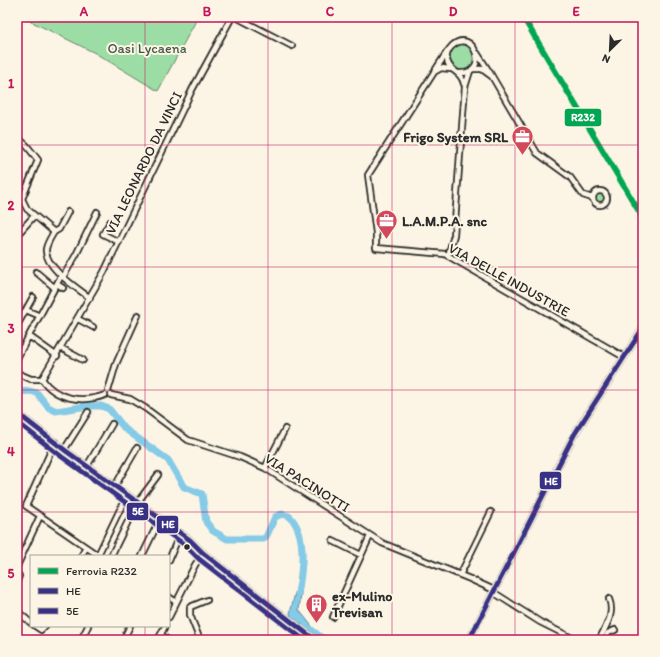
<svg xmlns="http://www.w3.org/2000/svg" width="660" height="657" font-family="Itim,sans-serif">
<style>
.green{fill:#9cdda6;stroke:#648468}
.water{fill:#85cae6;stroke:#618a9b}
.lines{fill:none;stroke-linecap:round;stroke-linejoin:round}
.river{stroke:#85cae6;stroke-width:7}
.minor-casing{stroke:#2b2b2b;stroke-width:8}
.major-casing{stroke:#2b2b2b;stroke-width:8}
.minor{stroke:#fcf5e5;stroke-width:4.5}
.major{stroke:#fcf5e5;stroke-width:5.5}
.bus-1-casing{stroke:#fcf5e5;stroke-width:8}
.bus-2-casing{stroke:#fcf5e5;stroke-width:8}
.bus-1{stroke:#393185;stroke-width:5}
.bus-2{stroke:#393185;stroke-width:5}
.rail-1-casing{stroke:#fcf5e5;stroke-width:9}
.rail-1{stroke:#00a651;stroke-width:6}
.grid{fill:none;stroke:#c2185b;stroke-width:1;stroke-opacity:0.55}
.bus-dot{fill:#2b2b2b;stroke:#fcf5e5;stroke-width:1.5}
.labels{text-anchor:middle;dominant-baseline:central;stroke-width:4;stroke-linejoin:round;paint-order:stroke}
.park-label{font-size:14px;fill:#47584a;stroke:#fcf5e5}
.poi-label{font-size:14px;font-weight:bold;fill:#2b2b2b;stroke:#fcf5e5;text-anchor:start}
.street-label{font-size:14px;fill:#2b2b2b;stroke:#fcf5e5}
.line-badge{stroke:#fcf5e5;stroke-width:1.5}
.badge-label{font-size:11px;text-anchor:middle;font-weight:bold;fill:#fff}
.neatline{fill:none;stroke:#c2185b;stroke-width:1.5}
.grid-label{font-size:13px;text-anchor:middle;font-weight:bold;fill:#c2185b}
</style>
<rect width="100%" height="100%" fill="#fcf5e5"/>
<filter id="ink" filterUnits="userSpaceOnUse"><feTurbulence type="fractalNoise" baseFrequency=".025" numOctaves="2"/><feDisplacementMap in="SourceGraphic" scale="8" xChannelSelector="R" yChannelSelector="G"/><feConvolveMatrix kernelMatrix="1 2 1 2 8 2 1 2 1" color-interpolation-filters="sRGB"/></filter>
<g filter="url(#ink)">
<!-- green -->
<path class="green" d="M22,17H198L158,91L95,53Z
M449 57a13 13 0 1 1 26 0a13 13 0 1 1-26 0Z
M594.5 198a5.5 5.5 0 1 1 11 0a5.5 5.5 0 1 1-11 0Z"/>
<!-- water -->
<path class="water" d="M297,585L302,586L299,610L315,630L313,632L291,617L290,613Z"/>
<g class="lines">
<!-- river -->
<path class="river" d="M17,392L30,391L37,393L48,407L56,411L88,406H101L109,409L125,429L168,460L184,487L202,494L206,522L213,531L227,539H264L267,535L275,517L282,514L289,516C308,533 302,572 298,593
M306,626L325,640"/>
<defs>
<path id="minor" d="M236,17L292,46
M447,52L368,175L376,233V248L445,254L624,357
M477,53L490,73L537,153L570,177L583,195L592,198
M472,69H482L490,75
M434,72L441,68L451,69
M459,73C491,75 474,26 452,46C448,50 446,55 447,60C449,72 461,70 464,84
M17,137L27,146L38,160L22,199L27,209L54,232C51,237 47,243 46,249C44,267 77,288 90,298
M593 198a7 7 0 1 1 14 0a7 7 0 1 1-14 0Z
M110,222L103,234L119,242
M54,232L59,229L68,212
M17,235L34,216
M448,256L454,235L465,87L470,71
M36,272L55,288
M63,277L76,255L97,212
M57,284L63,288
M26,310L40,316
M78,319L93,327
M19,322L33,297
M29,336L57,356
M61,348L83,360
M17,358L61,276
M17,373L31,379H42
M42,379L104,272L192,90L232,17
M42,379C56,400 83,403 105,395
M108,391L116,364L138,315
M111,395L130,399L145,408L188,440L240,457L265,468L382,543L470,579L494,590
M55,442L26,506L99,556
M64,450L88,412
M87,466L112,424
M265,468L285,429
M115,486L137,448
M333,541L361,555
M98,555L127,495
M81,556L86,548
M111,556L137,503L158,475
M142,556L160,519
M169,560L180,533
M17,566L40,516
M17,573L19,576L17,581
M460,575L491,512
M493,592L540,622L576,640
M169,597L176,602
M17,611L31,623
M169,617L195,565L203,553
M333,617L370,536
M35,626L41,630L45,626
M126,634L130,626
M161,635L168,640
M81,640L88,626
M158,640L165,626
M200,640L190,615V607L207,600
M469,640L574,435L643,328
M599,640C606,626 615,614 609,599
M605,640L608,633L615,630"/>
<path id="major" d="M17,413L66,451L190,540L203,553L315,640"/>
</defs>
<!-- minor casing -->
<use href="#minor" class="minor-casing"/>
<!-- major casing -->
<use href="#major" class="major-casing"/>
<!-- minor -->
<use href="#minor" class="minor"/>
<!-- major -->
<use href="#major" class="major"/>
<defs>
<path id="bus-1" d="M17,413L66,451L190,540L203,553L315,640
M469,640L574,435L643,328"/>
<path id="bus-2" d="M17,422L62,457L185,545L199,559L304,640"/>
</defs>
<!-- bus-1 casing -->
<use href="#bus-1" class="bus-1-casing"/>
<!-- bus-2 casing -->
<use href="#bus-2" class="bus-2-casing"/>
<!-- bus-1 -->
<use href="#bus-1" class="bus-1"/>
<!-- bus-2 -->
<use href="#bus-2" class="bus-2"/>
<defs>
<path id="rail-1" d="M523,17L643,218"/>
</defs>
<!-- rail-1 casing -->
<use href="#rail-1" class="rail-1-casing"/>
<!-- rail-1 -->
<use href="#rail-1" class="rail-1"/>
</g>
</g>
<!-- grid -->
<path class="grid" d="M145,17V556M268,17V640M392,17V640M515,17V640M17,145H643M17,267H643M17,390H643M17,512H643M145,626V640"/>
<!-- icons -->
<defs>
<symbol id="office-pin" viewBox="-11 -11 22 30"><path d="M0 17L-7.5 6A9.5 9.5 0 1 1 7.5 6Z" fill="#d1495b" stroke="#fcf5e5"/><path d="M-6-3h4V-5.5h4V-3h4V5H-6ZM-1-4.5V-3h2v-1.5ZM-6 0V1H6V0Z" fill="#fff"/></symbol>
<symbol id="building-pin" viewBox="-11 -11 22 30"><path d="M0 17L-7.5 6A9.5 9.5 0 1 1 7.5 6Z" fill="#d1495b" stroke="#fcf5e5"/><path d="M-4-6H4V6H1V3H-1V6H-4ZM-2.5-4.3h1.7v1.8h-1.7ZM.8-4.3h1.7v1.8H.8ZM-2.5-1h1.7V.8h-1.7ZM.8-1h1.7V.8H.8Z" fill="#fff"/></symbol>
</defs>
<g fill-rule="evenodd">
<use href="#office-pin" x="510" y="124" width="25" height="34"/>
<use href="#office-pin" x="374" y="208" width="25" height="34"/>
<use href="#building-pin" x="304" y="592" width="25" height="34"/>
</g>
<!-- markers -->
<circle class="bus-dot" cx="187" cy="547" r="3.5"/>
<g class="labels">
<!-- park labels -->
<g class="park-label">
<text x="147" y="48">Oasi Lycaena</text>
</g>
<!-- poi labels -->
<g class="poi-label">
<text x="508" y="137" text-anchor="end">Frigo System SRL</text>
<text x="402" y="221">L.A.M.P.A. snc</text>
<text x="332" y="596">ex-Mulino<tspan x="332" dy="16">Trevisan</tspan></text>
</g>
<!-- street labels -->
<g class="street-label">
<text transform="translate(144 163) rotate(-64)">VIA LEONARDO DA VINCI</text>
<text transform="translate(509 280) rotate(29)">VIA DELLE INDUSTRIE</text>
<text transform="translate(307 483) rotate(32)">VIA PACINOTTI</text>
</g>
</g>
<g class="line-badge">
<rect x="564" y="108" width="38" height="19" rx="4" fill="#00a651"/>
<rect x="539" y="471" width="23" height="19" rx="4" fill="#393185"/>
<rect x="126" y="502" width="23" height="19" rx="4" fill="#393185"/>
<rect x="156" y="515" width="23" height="19" rx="4" fill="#393185"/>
</g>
<g class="badge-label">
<text x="583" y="121">R232</text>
<text x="551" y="485">HE</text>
<text x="138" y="515">5E</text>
<text x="168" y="528">HE</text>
</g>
<!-- margin -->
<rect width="660" height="657" fill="none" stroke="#fcf5e5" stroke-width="44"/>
<!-- legend -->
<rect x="30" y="555" width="140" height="72" fill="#fcf5e5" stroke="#a8a49b"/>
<rect x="38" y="568" width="20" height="6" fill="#00a651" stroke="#a8a49b"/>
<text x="66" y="575" font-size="12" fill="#2b2b2b">Ferrovia R232</text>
<rect x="38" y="588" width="20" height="6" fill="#393185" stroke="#a8a49b"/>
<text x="66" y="595" font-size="12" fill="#2b2b2b">HE</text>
<rect x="38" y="608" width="20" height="6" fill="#393185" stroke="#a8a49b"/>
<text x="66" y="615" font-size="12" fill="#2b2b2b">5E</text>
<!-- north arrow -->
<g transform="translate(610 50) rotate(204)" stroke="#fcf5e5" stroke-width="3" paint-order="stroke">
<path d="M0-3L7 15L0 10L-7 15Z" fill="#2b2b2b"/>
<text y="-6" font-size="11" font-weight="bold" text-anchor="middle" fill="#2b2b2b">N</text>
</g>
<rect x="22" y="22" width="616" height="613" class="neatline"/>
<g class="grid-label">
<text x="84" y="16">A</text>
<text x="207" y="16">B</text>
<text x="330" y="16">C</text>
<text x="453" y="16">D</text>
<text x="576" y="16">E</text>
<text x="11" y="88">1</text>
<text x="11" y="210">2</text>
<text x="11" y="333">3</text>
<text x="11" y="456">4</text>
<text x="11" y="578">5</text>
</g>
</svg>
